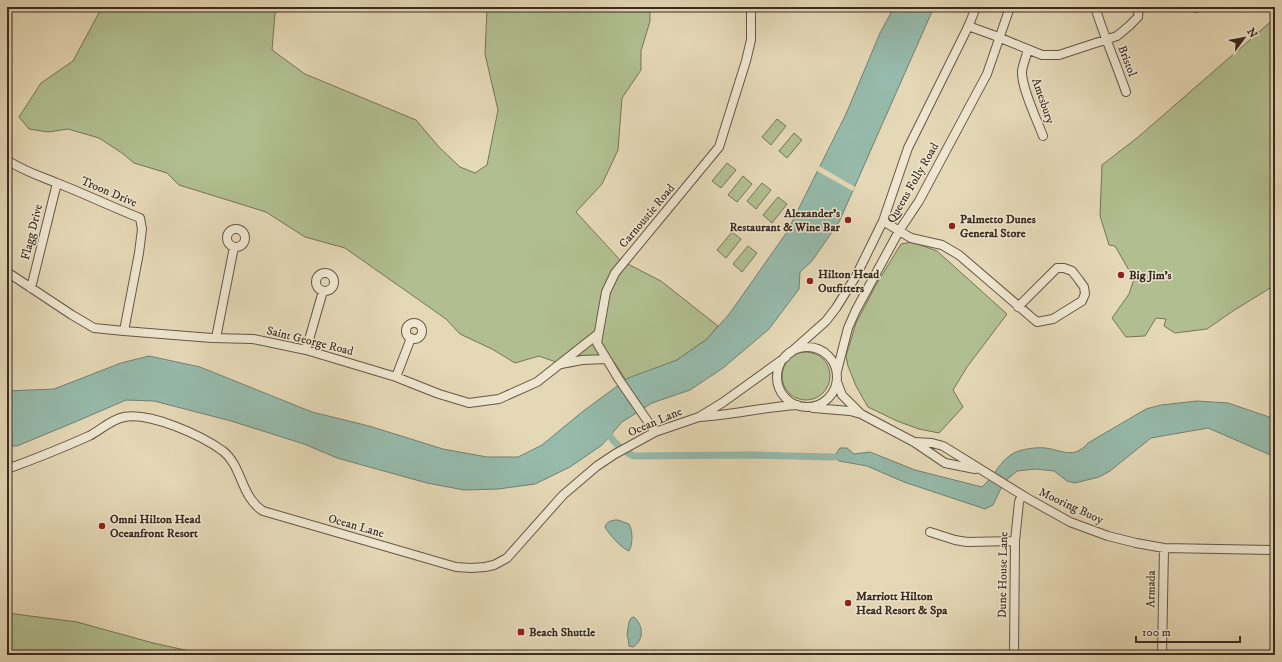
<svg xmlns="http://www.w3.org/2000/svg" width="1282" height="662" font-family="'IM FELL DW Pica',serif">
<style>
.green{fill:#b1bf90;stroke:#767558}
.water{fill:#96baab;stroke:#728174}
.pier{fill:#e5d8b6}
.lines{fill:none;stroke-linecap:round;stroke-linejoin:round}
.canal{stroke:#96baab;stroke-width:7}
.minor-casing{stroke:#665646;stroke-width:10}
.minor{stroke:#eee6d0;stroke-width:8}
.poi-dot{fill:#8f2418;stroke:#eee6d0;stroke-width:1.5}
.labels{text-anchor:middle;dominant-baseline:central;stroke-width:3;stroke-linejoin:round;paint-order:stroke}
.street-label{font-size:12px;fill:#3b2b21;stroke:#eee6d0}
.poi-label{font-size:12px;font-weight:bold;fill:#3b2b21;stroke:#eee6d0;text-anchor:start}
</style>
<rect width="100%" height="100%" fill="#e5d8b6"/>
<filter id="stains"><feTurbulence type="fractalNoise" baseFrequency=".005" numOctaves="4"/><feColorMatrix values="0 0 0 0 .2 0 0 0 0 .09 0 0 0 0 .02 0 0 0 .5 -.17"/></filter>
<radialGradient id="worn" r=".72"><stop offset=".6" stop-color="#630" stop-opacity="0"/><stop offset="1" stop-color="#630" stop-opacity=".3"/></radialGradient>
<!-- green -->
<path class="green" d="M102,7H281L275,14L272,50L305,74L416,120L439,147L460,167L475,173L487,165L498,110L485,54L487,7H650V21L641,51V70L622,98L618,150L602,184L576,212L620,260L661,281L718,326L707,339L677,360L626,380L614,362L585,363L570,367L539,356L515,363L492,349L460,334L446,319L345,248L305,237L266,212L179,185L167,173L134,163L122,153L99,138L68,129L48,132L29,129L19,117L41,83L73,61Z
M1275,18V285L1233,311L1207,329L1175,333L1164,326L1166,319L1156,318L1145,336L1126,337L1112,318L1129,294L1134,279L1115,246L1109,245L1100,216L1102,165L1137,138Z
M777,119L786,126L771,145L762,137Z
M794,133L802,140L787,158L779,151Z
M727,163L736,170L721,188L712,181Z
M743,176L752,184L737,202L728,195Z
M762,183L771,190L756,209L747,201Z
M778,197L787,204L772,223L763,215Z
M732,232L741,239L726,258L717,250Z
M912,242L937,251L1007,314L967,367L953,390L963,407L939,433L919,429L897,421L868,407L856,386L848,366L846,356L856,323L877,283L901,244Z
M748,246L757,253L742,272L733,264Z
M782 376a24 24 0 1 1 48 0a24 24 0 1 1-48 0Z
M7,613L77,622L153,643L208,655H7Z"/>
<!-- water -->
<path class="water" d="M894,7H934L839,222L812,261L800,272L799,289L769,329L723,368L690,390L652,403L622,422L602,445L570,467L535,484L498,489L464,490L427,483L337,458L304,444L231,421L154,401L126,400L75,422L17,446H7V391L54,389L121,363L149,356L200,367L312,412L369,426L443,449L487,457H518L542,445L582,412L628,378L677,360L707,339L730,313L787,232L846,114L880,33Z
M1197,401L1228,403L1275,419V457L1208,428L1151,438L1110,471L1099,477L1075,483L1067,481L1054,471L1035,469L1017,471L1004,482L993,505L985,509L904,482L867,466L839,461L834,457L840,448H847L854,454L870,452L915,470L982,487C994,477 1000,460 1014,453C1022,449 1036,447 1045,448C1063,450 1073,460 1088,443L1146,409L1161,405Z
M618,520L629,524C633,531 633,544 629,551C622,549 608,533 605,527C607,521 612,520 618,520Z
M634,617C644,626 644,640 633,647L629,646L628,638L627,635L629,622L631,618Z"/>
<!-- pier -->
<path class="pier" d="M819,166L855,187L853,191L817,171Z"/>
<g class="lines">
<!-- canal -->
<path class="canal" d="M610,436C615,444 626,453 634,456L752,455L834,457"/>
<defs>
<path id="minor" d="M1095,7C1104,36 1116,63 1126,92
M1196,7V8
M968,26L993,35L1042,55H1059L1117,36L1129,26L1138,17L1139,7
M1028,50C1026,57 1023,64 1022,71C1021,87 1037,120 1043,136
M7,160C23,171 40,176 57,183C85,194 112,207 140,218L142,229L139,253L124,331
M883,221L911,238L942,245L959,255L1037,322L1053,319L1082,301L1085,294L1084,287L1079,280L1072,271L1064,268H1057L1018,307
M227 238a9 9 0 1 1 18 0a9 9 0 1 1-18 0Z
M7,272L72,315L94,328L124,331L212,338L253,339L306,350L396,377L439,394L469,403L499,399L537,382L598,334
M316 282a9 9 0 1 1 18 0a9 9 0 1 1-18 0Z
M31,288L57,183
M406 331a8 8 0 1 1 16 0a8 8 0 1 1-16 0Z
M216,338L234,247
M777 377a30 30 0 1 1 60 0a30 30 0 1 1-60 0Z
M306,350L323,291
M790,353L826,321L836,308L856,276L883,221L908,148L969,25L976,7
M561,364L582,360L606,359
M837,371L848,328L856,310L899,231L919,201L987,74L1010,7
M396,377L411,338
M837,382L842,395L861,414L914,442L945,463L975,469
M813,408L850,411L861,414
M699,417C732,415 764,407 797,405
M655,432L618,378L597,343L606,292L615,273L719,147L746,61L751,40V7
M914,442L932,443L943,446L1027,498L1070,522L1108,536L1136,543L1164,548L1275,550
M7,469C35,459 62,448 89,436C101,430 110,420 124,417C150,412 201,435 223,451C243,467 240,496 263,511L456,567L471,568L485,567L494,565L507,558L563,495L597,466L615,454L655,432L699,417L722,403L786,357
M930,532L955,540L967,542L1015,541
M1014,655L1015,541L1019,502L1022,495
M1162,655L1164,548"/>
</defs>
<!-- minor casing -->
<use href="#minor" class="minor-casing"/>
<!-- minor -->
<use href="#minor" class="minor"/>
</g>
<!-- markers -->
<g class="poi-dot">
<circle cx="848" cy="220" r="4"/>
<circle cx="952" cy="226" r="4"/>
<circle cx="1121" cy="275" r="4"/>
<circle cx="810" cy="281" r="4"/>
<circle cx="102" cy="526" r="4"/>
<circle cx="848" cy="603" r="4"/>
<rect x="517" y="628" width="8" height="8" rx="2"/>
</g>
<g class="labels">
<!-- street labels -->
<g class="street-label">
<text transform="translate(1127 61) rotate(69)">Bristol</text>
<text transform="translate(1043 101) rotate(71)">Amesbury</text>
<text transform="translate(913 183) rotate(-60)">Queens Folly Road</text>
<text transform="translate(109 192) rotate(23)">Troon Drive</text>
<text transform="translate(647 216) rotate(-50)">Carnoustie Road</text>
<text transform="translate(32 232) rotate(-76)">Flagg Drive</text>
<text transform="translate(310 341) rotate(14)">Saint George Road</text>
<text transform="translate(655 422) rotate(-23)">Ocean Lane</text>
<text transform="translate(1071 506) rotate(25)">Mooring Buoy</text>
<text transform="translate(356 526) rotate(16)">Ocean Lane</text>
<text transform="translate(1003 575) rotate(-89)">Dune House Lane</text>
<text transform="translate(1151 589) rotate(-89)">Armada</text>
</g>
<!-- poi labels -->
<g class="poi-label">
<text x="840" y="213" text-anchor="end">Alexander's<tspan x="840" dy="14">Restaurant &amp; Wine Bar</tspan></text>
<text x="960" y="219">Palmetto Dunes<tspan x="960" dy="14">General Store</tspan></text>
<text x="818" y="274">Hilton Head<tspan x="818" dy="14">Outfitters</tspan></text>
<text x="1129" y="275">Big Jim's</text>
<text x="110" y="519">Omni Hilton Head<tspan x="110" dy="14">Oceanfront Resort</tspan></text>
<text x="856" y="596">Marriott Hilton<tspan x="856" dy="14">Head Resort &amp; Spa</tspan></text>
<text x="529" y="632">Beach Shuttle</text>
</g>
</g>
<!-- margin -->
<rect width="1282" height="662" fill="none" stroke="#e5d8b6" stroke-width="24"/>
<rect x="8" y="8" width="1266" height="646" fill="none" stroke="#3b2b21" stroke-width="2"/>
<rect x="12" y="12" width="1258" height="638" fill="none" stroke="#3b2b21"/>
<!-- north arrow -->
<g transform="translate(1244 38) rotate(58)" stroke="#eee6d0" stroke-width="3" paint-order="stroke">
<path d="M0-3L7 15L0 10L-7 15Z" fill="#3b2b21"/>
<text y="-6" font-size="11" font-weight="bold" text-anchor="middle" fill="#3b2b21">N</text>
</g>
<!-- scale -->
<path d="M1136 636v6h104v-6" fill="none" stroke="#3b2b21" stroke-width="2"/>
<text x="1142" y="636" font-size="12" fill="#3b2b21" stroke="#eee6d0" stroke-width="3" paint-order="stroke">100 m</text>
<rect width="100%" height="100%" filter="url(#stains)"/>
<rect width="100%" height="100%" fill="url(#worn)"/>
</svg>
